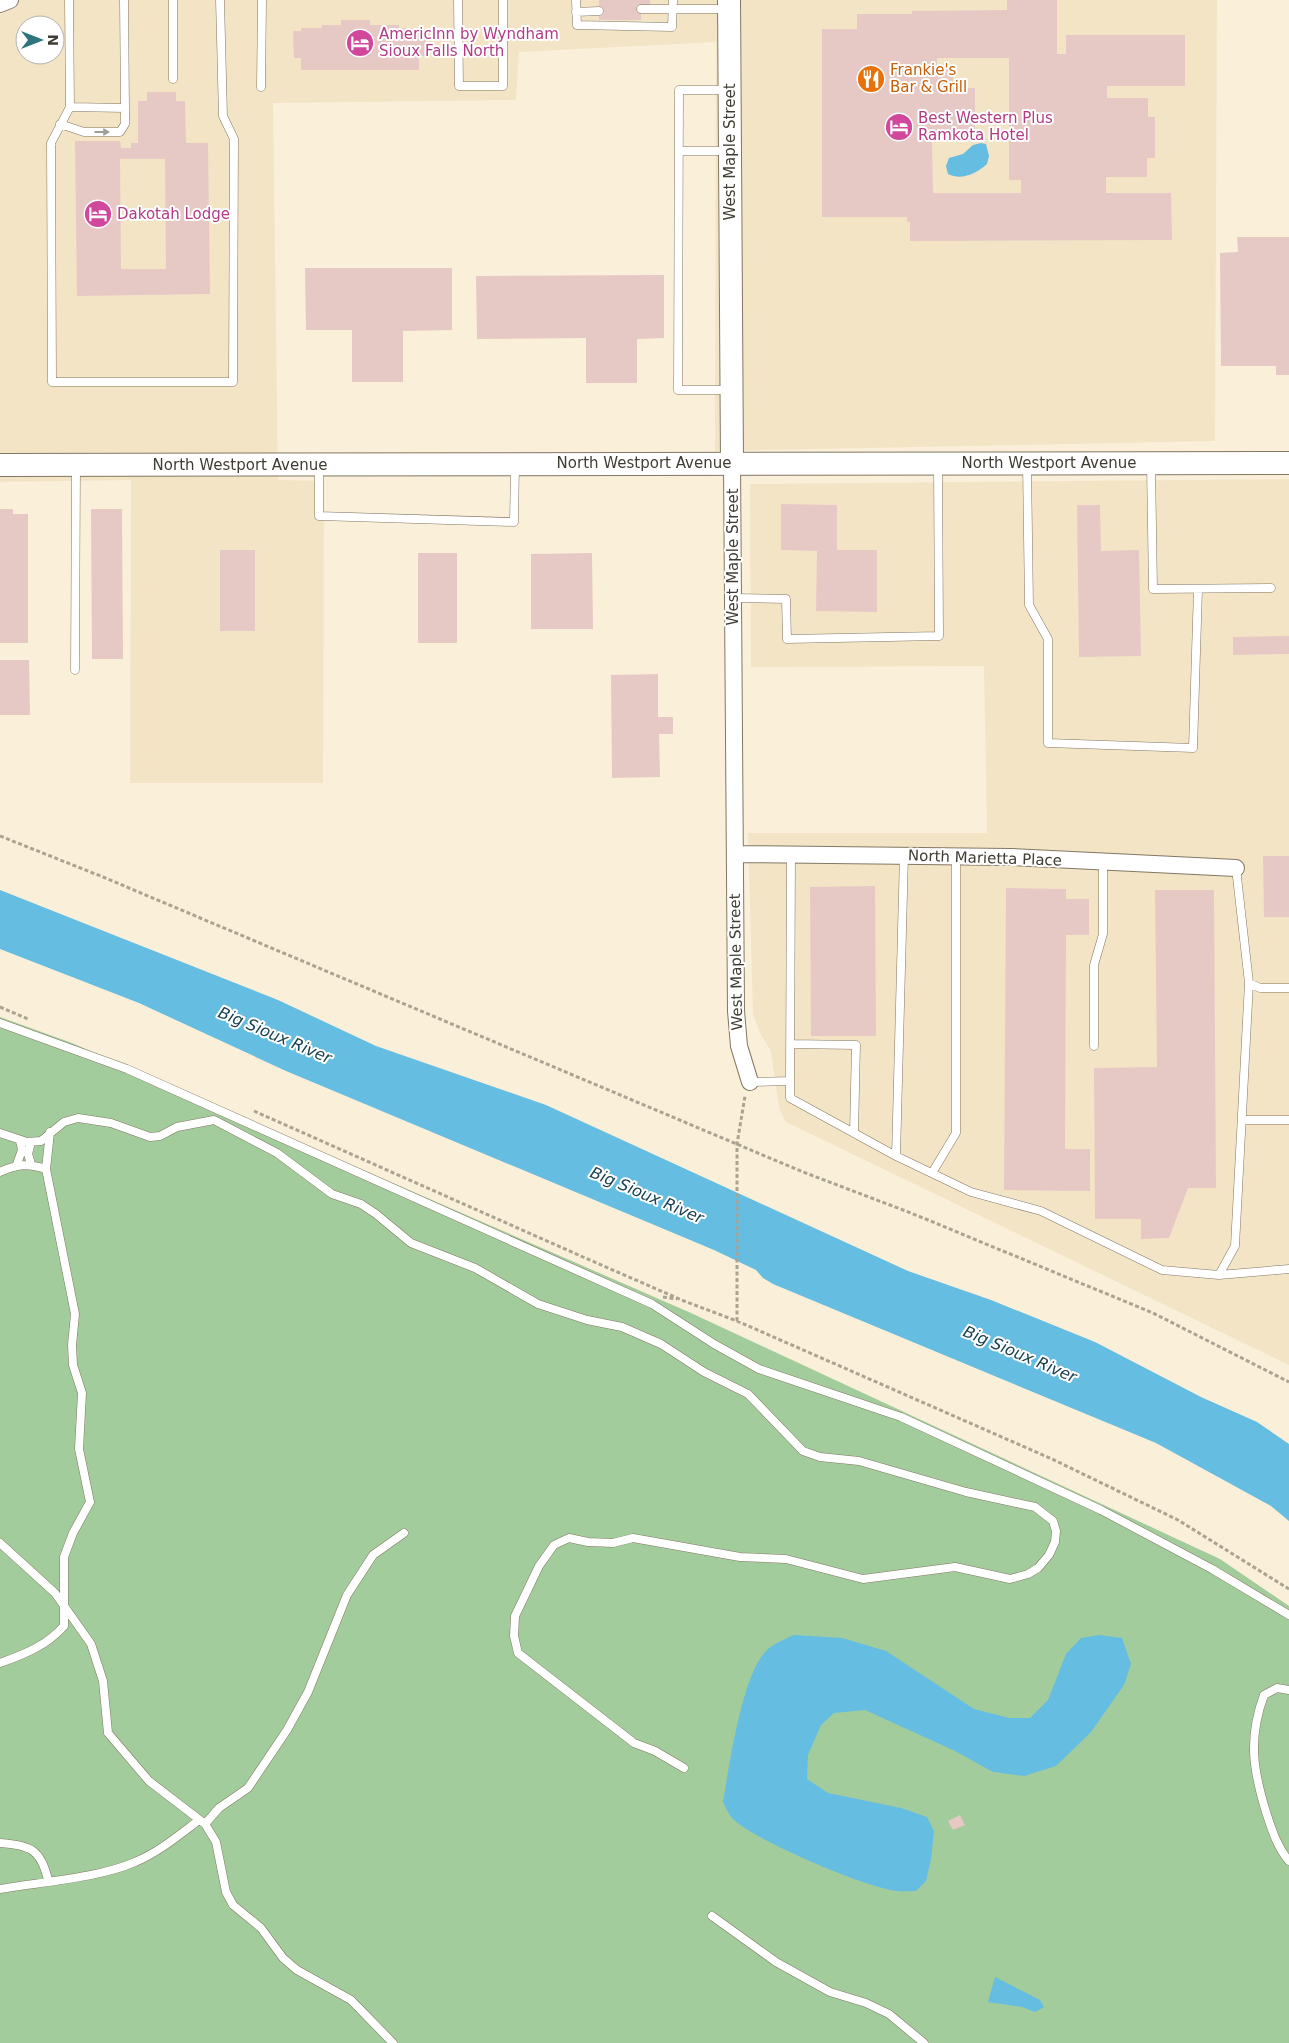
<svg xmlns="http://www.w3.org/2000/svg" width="1289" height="2043" font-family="'DejaVu Sans',sans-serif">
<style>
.built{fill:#f3e4c6;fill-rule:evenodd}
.green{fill:#a2cc9c}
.water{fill:#65bde2}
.building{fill:#e6c9c5;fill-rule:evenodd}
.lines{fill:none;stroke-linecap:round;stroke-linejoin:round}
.lane-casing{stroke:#827763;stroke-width:9}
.street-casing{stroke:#827763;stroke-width:18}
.secondary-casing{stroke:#827763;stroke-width:24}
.path{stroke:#aba392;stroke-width:3;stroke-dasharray:4 2.5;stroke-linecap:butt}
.lane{stroke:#fff;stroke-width:8}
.street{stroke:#fff;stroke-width:16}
.secondary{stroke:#fff;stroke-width:22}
.oneway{fill:#a09e99}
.labels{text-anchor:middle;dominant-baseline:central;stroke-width:4;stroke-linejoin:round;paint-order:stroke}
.hotel-label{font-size:15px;fill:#b23c85;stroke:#fff;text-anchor:start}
.food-label{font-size:15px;fill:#c56008;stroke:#fff;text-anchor:start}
.street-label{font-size:15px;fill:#403c33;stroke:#fff}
.water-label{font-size:16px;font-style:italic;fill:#1a4151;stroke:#fff}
</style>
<rect width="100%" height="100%" fill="#faefd8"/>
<!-- built -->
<path class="built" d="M0,0H1217L1215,441L715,451L716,42L519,52L516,100L273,103L278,480L324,481L323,783H130L131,480L0,482ZM25,25H55V55H25Z
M1289,479V1365L786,1122L779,1108L771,1051L761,1035L753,1014L748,833H987L984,666L751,667L750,484Z"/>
<!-- green -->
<path class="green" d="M0,1017L72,1043L691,1313L1220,1559L1289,1606V2043H0Z"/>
<!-- water -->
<path class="water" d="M981,143L986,144L989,156L987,164C977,173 962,181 948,174L946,166L949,158L963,154L973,145Z
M0,890L278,1000L376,1046L546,1105L908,1271L991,1300L1095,1342L1201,1397L1257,1422L1289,1444V1521L1271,1506L1156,1443L773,1284L763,1278L756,1270L714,1250L286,1071L139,1003L0,949Z
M794,1635L842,1638L886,1651L974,1709L1009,1718H1030L1048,1700L1066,1654L1081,1638L1099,1635L1122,1638L1131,1664L1124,1685L1091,1732L1056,1766L1024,1776L993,1772L955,1751L865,1710L834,1713L821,1725L808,1755L807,1779L828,1793L901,1808L927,1817L934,1831L931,1859L926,1881L916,1891C910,1891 903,1892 897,1891C866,1888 754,1840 733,1819C729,1815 726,1808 723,1802C729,1768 742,1673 767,1650C773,1644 785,1639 794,1635Z
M995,1977L1040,2000L1044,2007L1035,2012L1022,2007L988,2002Z"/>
<!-- building -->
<path class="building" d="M599,0H650V7H641V20H599Z
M1007,0H1057V54H1066V35H1185V86H1107V98H1148V117H1155V158H1147V177H1106V193H1171L1172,240L910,241V222H907V217H822V29H857V14H912V11L1007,10ZM937,58H1009V180H1021V193H933L932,141H951V137H975V88H953V66H937Z
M341,20H370V25H399V28H419V30H426V56H419V70H301V58H294L293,31H301V28H322V25H341Z
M147,92H176V101H185L186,143H208L210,294L77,296L75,141H120L121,148H131V143H138V101H147ZM120,159H165L166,269H121Z
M1237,237H1289V375H1276V366H1221L1220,253L1238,252Z
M305,268H452V330L403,331V382H352V330H306Z
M664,275V338L637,339V383H586V338L477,339L476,276Z
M781,504L837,505V550H877V612L816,611L817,551L781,550Z
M1077,505H1100L1101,551L1139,550L1141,656L1079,657Z
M0,509H13V514H28V643H0Z
M91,509H122L123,659H92Z
M220,550H255V631H220Z
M418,553H457V643H418Z
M592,553L593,629H531V554Z
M1289,636V654L1233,655V637Z
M0,660H29L30,715H0Z
M658,674V717H673V734H659L660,777L612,778L611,675Z
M1263,856H1289V917H1264Z
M875,886L876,1036H811L810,887Z
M1006,888L1066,889V899H1089V935H1066L1065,1149H1090V1191L1004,1190Z
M1155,890H1214L1216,1188H1188L1169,1238L1141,1239V1219H1095L1094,1068L1157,1067Z
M960,1815L965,1825L953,1830L948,1821Z"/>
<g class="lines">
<defs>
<path id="lane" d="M69,0L70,107L125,108L124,0
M173,0V79
M458,0L459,86H503V0
M576,0L577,25L672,27L673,0
M641,9H727
M576,12L599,11
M261,87L262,0
M728,90H679L678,390H730
M70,107L51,143L52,382H233L234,139L223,116L220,0
M60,124L84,132H120L125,124V108
M679,151H728
M1027,465L1029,605L1048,639V743L1193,748L1198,589
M1151,465L1153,589L1271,588
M319,466V516L514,522L515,466
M733,598L786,599L787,639L939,636L938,466
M75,670L76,467
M904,855L896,1156L971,1192L1041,1211L1162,1270L1219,1275L1235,1246L1249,983
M1236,868L1249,983L1260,988H1289
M0,1023L127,1069L652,1304L714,1344L759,1369L901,1417L1101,1510L1212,1569L1289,1615
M790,1044L856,1045L854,1133
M1094,1046V965L1103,934V862
M790,1081L791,854
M750,1082L790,1081V1098L896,1156
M1242,1120H1289
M0,1133L27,1142L41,1141L64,1122L78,1118L111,1123L150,1137L160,1136L177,1127L214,1120L277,1153L332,1194L361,1204L376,1214L411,1243L475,1268L538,1304L587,1320L622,1327L661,1344L704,1372L748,1394L803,1451L820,1457L859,1461L966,1492L1035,1507L1053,1521L1056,1531L1055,1542L1049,1555L1038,1568L1028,1574L1010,1579L955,1567L863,1579L786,1559L740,1557L633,1538L613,1543L588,1542L569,1538L554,1545L539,1566L515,1616L514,1636L518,1653L634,1743L655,1751L684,1768
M31,1142L28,1154L31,1164
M17,1164L22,1150L20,1140
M0,1172C17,1164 28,1163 46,1169
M932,1173L956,1133V856
M1219,1275L1289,1269
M0,1543L55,1593L91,1644L103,1681L108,1733L149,1781L205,1824L216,1842L226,1892L233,1905L261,1928L283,1958L297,1970L351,2000L393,2043
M0,1663C25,1654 46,1646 64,1626V1557L73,1533L90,1502L79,1449L82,1393L73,1365L72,1345L75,1314L46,1169L50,1132
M1289,1690L1277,1688L1264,1695C1248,1738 1253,1770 1266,1812C1272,1830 1277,1847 1289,1861
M205,1824L219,1808L248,1788L287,1730L308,1692L347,1595L373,1555L404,1533
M0,1843C31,1845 41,1850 48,1880
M0,1889C40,1882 99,1878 135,1862C159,1852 179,1835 199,1820
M712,1916L776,1962L830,1992L866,2003L889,2014L924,2043"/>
<path id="street" d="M0,4L10,0
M732,463L736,1011L739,1046L750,1082
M735,854L1011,857L1236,868"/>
<path id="secondary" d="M729,0L732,463
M0,465L1289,463"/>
</defs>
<!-- lane casing -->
<use href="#lane" class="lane-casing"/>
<!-- street casing -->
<use href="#street" class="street-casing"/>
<!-- secondary casing -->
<use href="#secondary" class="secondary-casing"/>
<!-- path -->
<path class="path" d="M0,836L103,877L803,1172L911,1213L1153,1313L1289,1382
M0,1007L28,1019
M254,1111L583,1257L684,1301L737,1321L1052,1459L1178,1520L1289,1589
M663,1297L677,1299
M737,1321V1144L745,1096"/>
<!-- lane -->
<use href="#lane" class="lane"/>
<!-- street -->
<use href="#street" class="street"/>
<!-- secondary -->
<use href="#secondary" class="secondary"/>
</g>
<!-- one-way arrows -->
<defs><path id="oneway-solid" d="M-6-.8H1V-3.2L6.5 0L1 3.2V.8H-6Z" transform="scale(1.25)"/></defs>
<use class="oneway" href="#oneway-solid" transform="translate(102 132)"/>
<!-- icons -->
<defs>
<symbol id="hotel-disc" viewBox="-11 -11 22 22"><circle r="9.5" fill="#d1479c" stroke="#fff"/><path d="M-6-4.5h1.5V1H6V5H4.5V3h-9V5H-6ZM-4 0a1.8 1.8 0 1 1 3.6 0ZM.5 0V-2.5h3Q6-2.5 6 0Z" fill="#fff"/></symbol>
<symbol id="restaurant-disc" viewBox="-11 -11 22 22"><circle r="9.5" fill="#e8710a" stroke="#fff"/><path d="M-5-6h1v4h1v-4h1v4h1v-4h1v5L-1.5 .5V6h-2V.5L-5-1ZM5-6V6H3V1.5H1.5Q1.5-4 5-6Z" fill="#fff"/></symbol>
</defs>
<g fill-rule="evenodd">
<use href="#hotel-disc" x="344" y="27" width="32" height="32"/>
<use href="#restaurant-disc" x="855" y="63" width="32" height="32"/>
<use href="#hotel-disc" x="883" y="111" width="32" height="32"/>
<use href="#hotel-disc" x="82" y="198" width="32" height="32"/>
</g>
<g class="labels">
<!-- hotel labels -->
<g class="hotel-label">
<text x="379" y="34">AmericInn by Wyndham<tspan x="379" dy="17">Sioux Falls North</tspan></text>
<text x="918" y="118">Best Western Plus<tspan x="918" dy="17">Ramkota Hotel</tspan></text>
<text x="117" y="214">Dakotah Lodge</text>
</g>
<!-- food labels -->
<g class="food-label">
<text x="890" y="70">Frankie's<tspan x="890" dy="17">Bar &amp; Grill</tspan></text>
</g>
<!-- street labels -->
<g class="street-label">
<text transform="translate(730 152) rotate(-90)">West Maple Street</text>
<text x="644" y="463">North Westport Avenue</text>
<text x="1049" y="463">North Westport Avenue</text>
<text x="240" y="465">North Westport Avenue</text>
<text transform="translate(733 557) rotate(-90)">West Maple Street</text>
<text transform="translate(985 858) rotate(2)">North Marietta Place</text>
<text transform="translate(736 962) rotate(-91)">West Maple Street</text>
</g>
<!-- water labels -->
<g class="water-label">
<text transform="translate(275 1035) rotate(23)">Big Sioux River</text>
<text transform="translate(647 1195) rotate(23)">Big Sioux River</text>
<text transform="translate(1020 1354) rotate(23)">Big Sioux River</text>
</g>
</g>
<!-- north arrow -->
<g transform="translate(40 40) rotate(90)"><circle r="24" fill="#ffffff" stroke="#b3b1ad"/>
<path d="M0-4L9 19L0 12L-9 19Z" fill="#2d757e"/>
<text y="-8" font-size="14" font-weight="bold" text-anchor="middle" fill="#403c33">N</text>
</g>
</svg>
